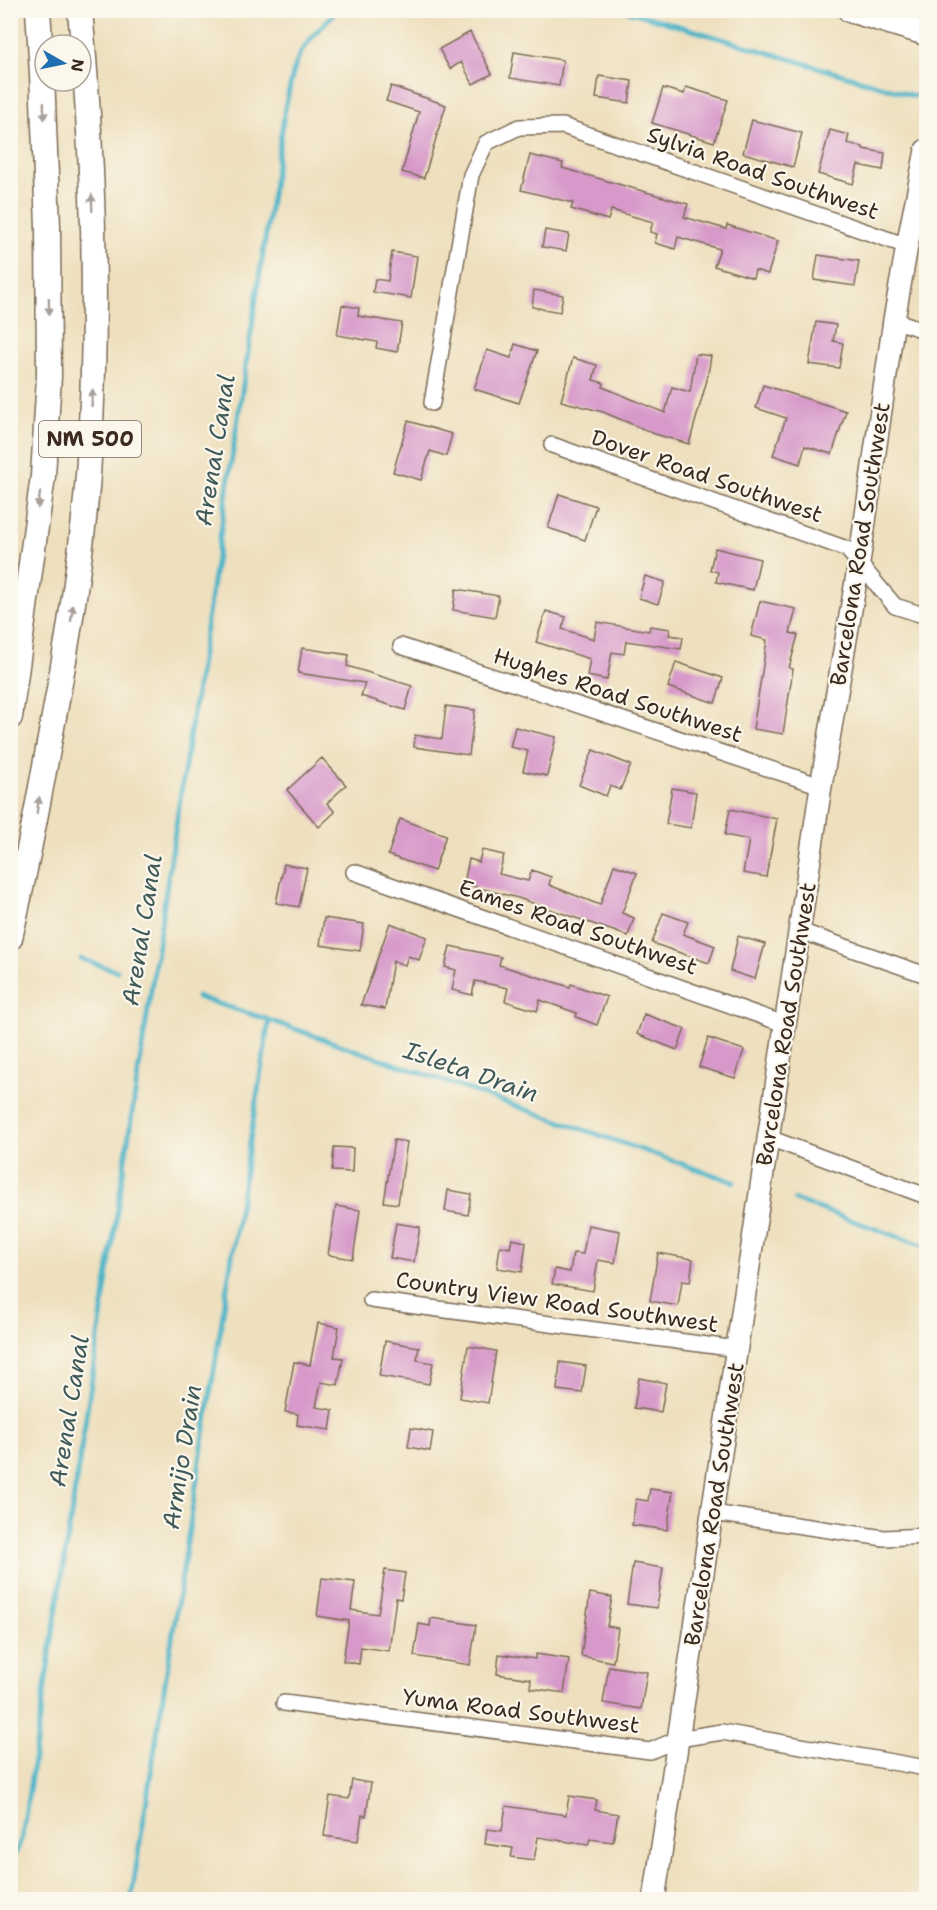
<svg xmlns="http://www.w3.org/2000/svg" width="937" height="1910" font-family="'Shantell Sans',sans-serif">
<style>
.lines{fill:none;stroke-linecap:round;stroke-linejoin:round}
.stream{stroke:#49b3c7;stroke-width:5}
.building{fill:#d799c9}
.street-casing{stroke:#7a6a56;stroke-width:18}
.secondary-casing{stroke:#7a6a56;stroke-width:24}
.primary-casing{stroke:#7a6a56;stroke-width:27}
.street{stroke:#fff;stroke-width:15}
.secondary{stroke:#fff;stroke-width:21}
.primary{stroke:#fff;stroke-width:24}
.oneway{fill:#a79f9a}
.labels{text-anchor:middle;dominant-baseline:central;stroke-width:4.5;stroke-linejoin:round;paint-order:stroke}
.shield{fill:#fbf7ec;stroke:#75685c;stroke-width:1.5}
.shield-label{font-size:21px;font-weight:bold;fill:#3b2a1e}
.street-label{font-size:22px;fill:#3b2a1e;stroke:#fbf7ec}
.water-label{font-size:24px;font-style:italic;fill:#405a59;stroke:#fbf7ec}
</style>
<rect width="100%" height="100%" fill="#fbf7ec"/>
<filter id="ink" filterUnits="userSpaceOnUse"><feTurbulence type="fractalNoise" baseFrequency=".0167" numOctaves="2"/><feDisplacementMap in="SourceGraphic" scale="12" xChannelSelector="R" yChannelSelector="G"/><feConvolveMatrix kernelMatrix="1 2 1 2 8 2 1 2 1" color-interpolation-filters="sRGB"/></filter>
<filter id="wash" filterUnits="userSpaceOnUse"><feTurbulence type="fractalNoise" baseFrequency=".008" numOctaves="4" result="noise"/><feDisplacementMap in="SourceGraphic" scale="24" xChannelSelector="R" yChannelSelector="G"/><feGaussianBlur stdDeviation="1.35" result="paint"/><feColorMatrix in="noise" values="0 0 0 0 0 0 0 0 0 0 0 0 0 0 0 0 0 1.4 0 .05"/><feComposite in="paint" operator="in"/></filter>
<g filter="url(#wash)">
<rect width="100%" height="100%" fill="#eee0be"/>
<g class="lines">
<!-- stream -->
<path class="stream" d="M625,10L914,96
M81,959L117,971
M197,997L269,1020L734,1182
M795,1200L926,1247
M10,1868L22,1837L285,109C289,91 292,70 300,54C309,38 325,24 337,10
M131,1900L269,1020"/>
</g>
<g id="blocks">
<!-- building -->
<path class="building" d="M470,32L492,74L473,84L461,62L450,69L439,49Z
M514,52L563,60L559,86L510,78Z
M599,76L632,81L629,103L596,98Z
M391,86L446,105L424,178L402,172L419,112L386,101Z
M686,87L728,100L714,142L652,123L663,88L684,94Z
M752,120L802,133L793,167L743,153Z
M830,130L849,135L847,143L863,147V149L885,153L883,170L858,165L853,184L818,174Z
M530,155L563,163L562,168L688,204L684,217L726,229L727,225L778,241L768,274L755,270L753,278L714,266L720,249L678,237L675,249L655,243L657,234L650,232L653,222L611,210L608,220L571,209L573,203L521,190Z
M545,230L569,234L566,251L542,247Z
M392,252L417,256L411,298L373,292L375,279L388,281Z
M818,255L859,261L855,286L814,280Z
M534,290L563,295L560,312L532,307Z
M342,305L359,308L358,316L402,323L397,352L376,348L377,342L337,335Z
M816,322L836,325L833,341L843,343L839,368L809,364Z
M515,344L537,351L519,403L474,389L487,350L511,358Z
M696,354L711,356L707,380L689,444L655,434L603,412L561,401L573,358L597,365L593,380L604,383L603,387L665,413L672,387L690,392Z
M763,385L846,411L832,454L805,446L800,464L773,455L786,418L756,408Z
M408,421L452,434L446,456L430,451L421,480L393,472Z
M559,494L596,506L585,540L548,528Z
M715,548L760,559L753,590L716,582L718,572L710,570Z
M645,576L665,582L658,604L639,598Z
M456,589L499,596L495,617L453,610Z
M760,601L796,609L790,633L798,635L789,668L793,669L783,734L753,729L767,640L751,636Z
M546,611L566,617L562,629L594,639L597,622L649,631L650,626L670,629L669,635L683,637L681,649L626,641L624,654L612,652L607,680L587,676L590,659L536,642Z
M302,648L349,655L347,666L412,686L405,710L361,696L365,683L298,673Z
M676,662L723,678L715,703L668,687Z
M446,706L475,710L469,755L414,747L415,735L442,739Z
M515,727L556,737L547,776L523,771L528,751L510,747Z
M593,750L631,765L620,790L610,786L606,796L579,785Z
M322,758L346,785L327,803L335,812L319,827L287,790Z
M672,788L696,792L691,828L666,824Z
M730,809L777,819L766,877L743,873L749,840L725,835Z
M400,819L446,835L434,871L388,855Z
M482,850L504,855L499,874L528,881L532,870L551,877L549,885L600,905L614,865L637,873L622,913L634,918L628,936L518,898L464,884L469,859L479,862Z
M284,864L307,868L299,907L276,903Z
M663,913L688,922L683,934L715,946L709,963L652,943Z
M324,918L364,924L360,951L320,945Z
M390,923L427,937L419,960L408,956L405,965L393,961L385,1009L361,1005Z
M738,936L765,944L755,979L730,971Z
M450,946L501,957L499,965L570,987L571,984L607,997L597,1025L576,1017L577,1013L540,1000L537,1011L505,1001L508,988L475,981L472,995L452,990L456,970L445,967Z
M644,1014L685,1029L677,1050L637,1034Z
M708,1038L744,1050L735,1078L699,1067Z
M394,1140L407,1142L398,1204L384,1202Z
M334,1147L353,1148L352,1172L332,1171Z
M448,1190L471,1194L468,1215L445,1211Z
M336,1206L360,1210L353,1259L328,1255Z
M396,1223L420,1227L414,1262L390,1258Z
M588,1225L620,1231L615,1263L598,1260L593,1291L552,1284L555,1269L570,1272L573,1253L583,1254Z
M512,1239L526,1242L522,1272L497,1268L500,1246L510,1248Z
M658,1253L693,1259L690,1282L682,1281L678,1306L650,1301Z
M318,1323L339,1327L334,1357L343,1358L338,1385L321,1382L316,1407L333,1410L330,1430L297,1425L298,1414L285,1412L294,1362L310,1365Z
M385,1341L419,1347L417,1360L433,1363L429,1384L379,1376Z
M468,1346L496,1351L488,1403L460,1398Z
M560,1362L586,1366L582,1393L557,1390Z
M639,1378L666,1383L661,1412L634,1408Z
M411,1428L433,1432L430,1451L408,1447Z
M650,1489L673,1492L667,1530L632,1525L636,1499L648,1501Z
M633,1563L663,1568L657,1608L627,1604Z
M385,1570L405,1573L401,1599L396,1598L389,1651L361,1647L359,1664L343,1661L349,1621L317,1616L322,1578L355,1582L351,1610L378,1614Z
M590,1593L612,1597L607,1626L618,1628L613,1662L581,1656Z
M431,1618L476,1625L470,1665L414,1656L419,1624L430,1626Z
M499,1654L535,1659L536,1654L569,1659L564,1693L530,1688L531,1679L497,1674Z
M609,1666L647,1672L641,1709L603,1703Z
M352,1780L371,1783L366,1816L362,1815L358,1841L324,1836L330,1796L349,1799Z
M569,1796L597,1800L595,1810L618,1814L613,1842L590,1839L588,1845L538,1837L534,1860L511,1857L513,1848L485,1844L487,1829L502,1831L506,1806L566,1815Z"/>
</g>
</g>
<g filter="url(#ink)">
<use href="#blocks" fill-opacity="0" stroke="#7a6a56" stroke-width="1.5"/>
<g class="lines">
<defs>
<path id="street" d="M894,320L926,331
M432,403L471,175L486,143L519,127L563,126L907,246
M552,445L847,549L895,606L926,616
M401,646L821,786
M10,859L28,863
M354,872L787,1025
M800,931L926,975
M769,1138L926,1196
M371,1300L737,1349
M713,1513L884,1538L926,1536
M284,1703L650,1751L678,1739L722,1732L926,1768"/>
<path id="secondary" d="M654,1900L821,786L859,563L894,320L907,246L926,150"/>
<path id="primary" d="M850,10L926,33
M10,717L43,476L49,376L48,227L42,74L38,10
M10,938C27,866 40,794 53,722C68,641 82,557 88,475C99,321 94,164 80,10"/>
</defs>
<!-- street casing -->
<use href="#street" class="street-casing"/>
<!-- secondary casing -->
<use href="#secondary" class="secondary-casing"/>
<!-- primary casing -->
<use href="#primary" class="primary-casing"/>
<!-- street -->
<use href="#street" class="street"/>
<!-- secondary -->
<use href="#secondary" class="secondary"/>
<!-- primary -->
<use href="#primary" class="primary"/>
</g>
<!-- one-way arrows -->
<defs><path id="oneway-solid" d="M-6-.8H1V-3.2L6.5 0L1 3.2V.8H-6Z" transform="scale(1.5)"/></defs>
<g class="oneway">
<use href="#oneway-solid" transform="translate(44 111) rotate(88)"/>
<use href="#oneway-solid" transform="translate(92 203) rotate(-92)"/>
<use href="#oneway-solid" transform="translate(49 306) rotate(89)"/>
<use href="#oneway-solid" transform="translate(92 398) rotate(-87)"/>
<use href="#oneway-solid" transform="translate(39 500) rotate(98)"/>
<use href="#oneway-solid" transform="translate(72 613) rotate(-83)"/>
<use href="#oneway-solid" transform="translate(38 805) rotate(-80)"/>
</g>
</g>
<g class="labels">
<!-- shield labels -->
<rect class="shield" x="39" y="421" width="102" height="36" rx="4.5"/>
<g class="shield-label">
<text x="90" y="439">NM 500</text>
</g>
<!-- street labels -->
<g class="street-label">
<text transform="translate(763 173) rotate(19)">Sylvia Road Southwest</text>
<text transform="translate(707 476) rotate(19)">Dover Road Southwest</text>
<text transform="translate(860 544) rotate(-81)">Barcelona Road Southwest</text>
<text transform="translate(618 695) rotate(18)">Hughes Road Southwest</text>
<text transform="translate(578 927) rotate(19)">Eames Road Southwest</text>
<text transform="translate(786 1024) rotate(-81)">Barcelona Road Southwest</text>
<text transform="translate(557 1302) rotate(8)">Country View Road Southwest</text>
<text transform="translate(714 1504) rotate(-81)">Barcelona Road Southwest</text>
<text transform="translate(521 1711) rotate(7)">Yuma Road Southwest</text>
</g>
<!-- water labels -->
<g class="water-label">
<text transform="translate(215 450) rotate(-81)">Arenal Canal</text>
<text transform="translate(142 930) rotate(-81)">Arenal Canal</text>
<text transform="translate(471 1072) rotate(19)">Isleta Drain</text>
<text transform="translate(69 1411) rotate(-81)">Arenal Canal</text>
<text transform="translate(182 1457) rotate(-81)">Armijo Drain</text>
</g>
</g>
<!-- margin -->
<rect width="937" height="1910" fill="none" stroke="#fbf7ec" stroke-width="36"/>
<!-- north arrow -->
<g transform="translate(63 63) rotate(99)"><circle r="28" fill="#fbf7ec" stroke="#aea59a" stroke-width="1.5"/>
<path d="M0-4.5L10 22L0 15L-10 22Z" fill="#1f6fb2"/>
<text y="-9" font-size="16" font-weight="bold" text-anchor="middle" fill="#3b2a1e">N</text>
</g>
</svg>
